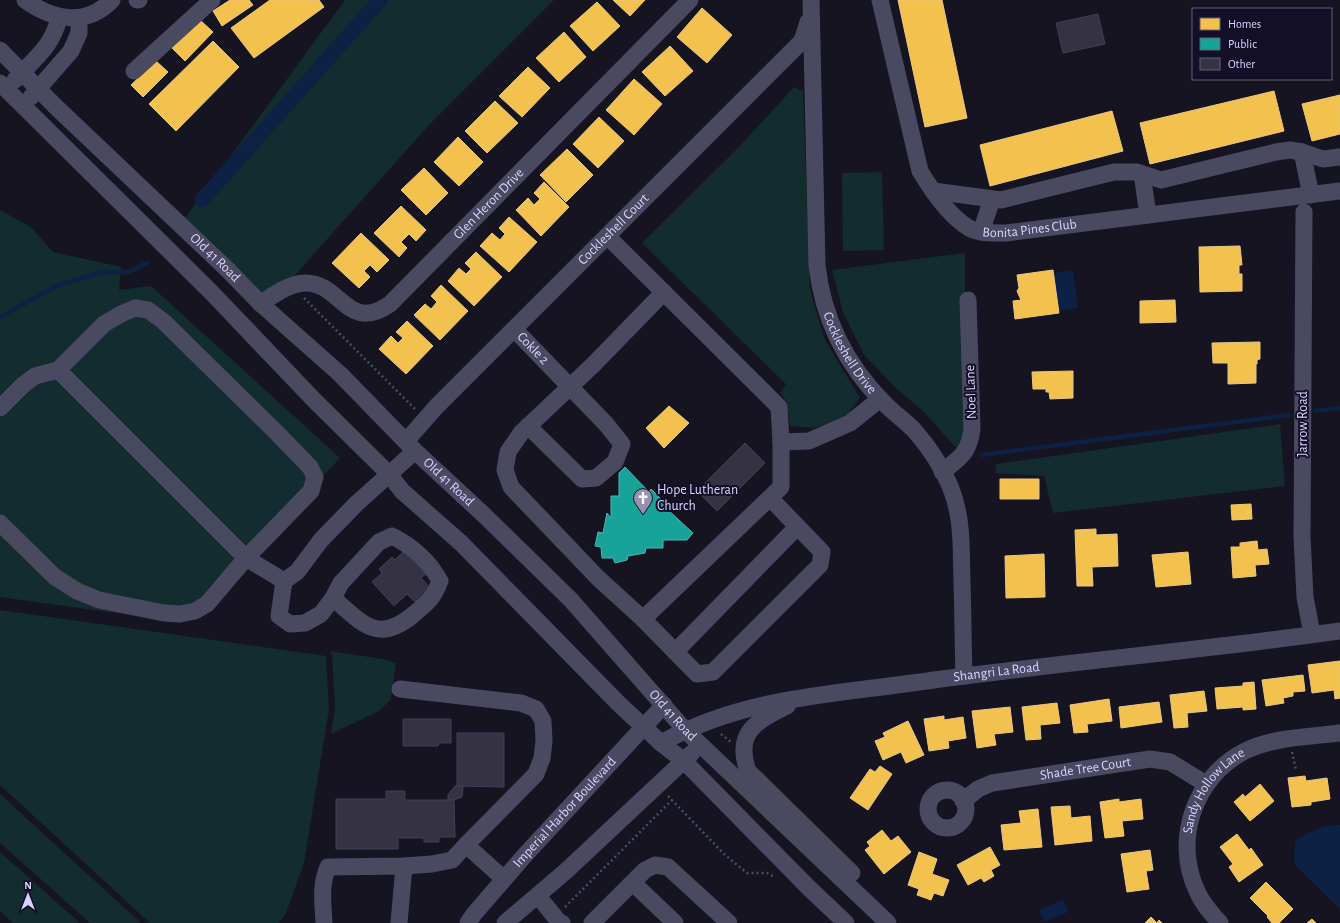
<svg xmlns="http://www.w3.org/2000/svg" width="1340" height="923" font-family="'Alegreya Sans',sans-serif">
<style>
.green{fill:#132c2d}
.water{fill:#0d2144}
.homes{fill:#f2c14e;stroke:#eac783}
.public{fill:#17a398;stroke:#51b2b7}
.lines{fill:none;stroke-linecap:round;stroke-linejoin:round}
.stream{stroke:#0d2144;stroke-width:4.5}
.canal{stroke:#0d2144;stroke-width:15}
.building{fill:#343243;stroke:#433f54}
.path{stroke:#44505f;stroke-width:2.5;stroke-dasharray:2 3;stroke-linecap:butt}
.minor{stroke:#4a4962;stroke-width:17}
.labels{text-anchor:middle;dominant-baseline:central;stroke-width:4;stroke-linejoin:round;paint-order:stroke}
.street-label{font-size:14px;fill:#d9d4ff;stroke:#130f26}
.poi-label{font-size:14px;fill:#d9d4ff;stroke:#130f26;text-anchor:start}
</style>
<rect width="100%" height="100%" fill="#161421"/>
<!-- green -->
<path class="green" d="M345,0H554L429,125L271,302L185,218Z
M794,87L803,91L810,290L825,340L860,398L846,417L815,428L790,426L787,402L780,393L786,384L642,243L739,147Z
M882,172L884,250L843,251L842,173Z
M0,210L31,227L53,252L121,267L119,290L151,286L340,458L180,622L0,597Z
M965,253V441L958,450L924,412L896,388L864,355L843,312L832,270Z
M1280,424L1285,486L1053,513L1044,476L996,473V464Z
M0,610L326,656L329,709L304,863L286,913L279,923H150L0,785Z
M330,651L383,659L396,663L391,699L379,711L331,734L335,709L332,656Z
M0,794L141,923H90L0,843Z
M0,852L80,923H13L0,911Z"/>
<!-- water -->
<path class="water" d="M1073,270L1078,308L1059,311L1053,273Z
M1340,825V909L1294,864L1295,842C1308,831 1323,825 1340,825Z
M1063,900L1068,912L1044,922L1039,910Z"/>
<!-- homes -->
<path class="homes" d="M230,0H249L253,5L222,26L213,11Z
M270,0H319L324,7L254,58L231,28Z
M613,0H645L630,16Z
M898,0H942L967,118L925,127Z
M597,2L620,26L593,51L570,26Z
M702,8L732,35L707,63L677,37Z
M199,19L213,32L185,61L171,47Z
M564,32L586,57L559,82L536,58Z
M213,41L239,67L176,131L149,104Z
M670,46L693,71L665,96L642,72Z
M156,61L168,72L143,97L131,85Z
M528,67L550,88L522,117L499,96Z
M634,79L662,104L634,135L606,110Z
M1274,91L1284,131L1150,164L1140,123Z
M1340,95V134L1312,141L1302,104Z
M495,101L518,123L487,153L465,131Z
M1112,111L1123,151L990,186L980,145Z
M599,117L624,141L598,168L573,144Z
M458,137L483,162L459,186L434,162Z
M567,149L593,175L566,202L540,175Z
M424,168L448,193L426,215L401,190Z
M544,182L569,207L541,236L516,210L528,198L534,205L540,199L534,193Z
M401,206L426,230L416,241L409,234L401,242L407,248L399,257L374,233Z
M509,217L537,242L509,272L480,246L492,233L500,240L505,234L499,228Z
M361,233L389,260L377,272L370,265L364,271L370,277L359,288L332,263Z
M1240,246L1242,265H1239V274H1242V291L1200,292L1199,247Z
M476,252L502,277L474,306L448,281L459,268L466,274L471,269L465,263Z
M1053,270L1059,313L1015,319L1013,301L1021,300L1017,291L1019,288L1017,275Z
M441,285L468,311L440,340L414,315L425,304L431,309L437,302L431,296Z
M1175,300L1176,322L1140,323V301Z
M407,321L433,346L406,374L379,349L391,336L398,343L403,338L396,332Z
M1260,342V359L1257,360V364H1256V383L1228,384V363H1213L1212,343Z
M1073,371V398L1050,399L1049,392H1046V389H1033L1032,372Z
M669,406L689,423L664,448L646,428Z
M1000,479H1039V499H1000Z
M1251,504L1252,519L1232,520L1231,505Z
M1096,529V535L1117,534L1118,566L1092,567L1093,586H1077L1075,530Z
M1257,541L1258,550L1267,549L1269,564L1255,565L1256,576L1233,578L1231,547H1240V543Z
M1188,552L1191,584L1156,587L1152,555Z
M1044,554L1045,597L1006,598L1005,556Z
M1340,661V698L1335,699L1334,690L1312,693L1308,665Z
M1303,675L1305,691L1293,692V696L1283,698L1284,703L1266,706L1262,680Z
M1254,682L1256,709L1243,710V707L1217,709L1215,688L1243,686V683Z
M1204,691L1207,711L1187,713L1188,727L1174,728L1170,695Z
M1109,699L1112,721L1087,724L1088,732L1074,733L1070,705Z
M1159,702L1162,722L1121,728L1119,707Z
M1057,703L1060,723L1040,725L1041,739L1026,740L1022,707Z
M1010,707L1013,732L994,734L996,745L977,748L972,711Z
M944,716V720L963,717L966,738L948,741L949,748L929,751L924,719Z
M908,721L924,755L906,763L901,752L883,760L875,741L885,737L883,733Z
M880,766L892,774L868,810L850,798L870,769L875,772Z
M1305,776L1306,781L1327,778L1330,799L1311,802V805L1292,807L1288,778Z
M1260,784L1274,801L1250,821L1234,802L1243,794L1245,797Z
M1119,799V802L1141,799L1143,819L1122,821L1124,836L1105,838L1100,802Z
M1070,806L1071,818L1090,816L1092,841L1055,845L1051,807Z
M1038,809L1042,847L1004,850L1001,825L1021,823L1019,811Z
M882,830L891,841L898,836L911,852L884,874L865,850L870,846L867,842Z
M1237,834L1249,850L1251,848L1263,865L1239,882L1229,867L1233,864L1220,847Z
M990,847L1000,865L991,870L994,876L984,882L981,878L968,885L957,865Z
M1150,850L1153,870L1146,871L1149,889L1127,892L1121,854Z
M919,852L937,859L932,874L949,880L943,896L934,893L931,900L917,895L919,889L908,885Z
M1266,882L1293,909L1279,923H1272L1267,917L1268,916L1250,898Z
M1151,917L1157,923L1159,920L1162,923H1145Z
M1312,919L1316,923H1307Z"/>
<!-- public -->
<path class="public" d="M625,467L649,492L651,489L669,507L667,509L693,533L687,540H663V548H646L645,553L628,556L627,560L615,563L613,558H602L601,547L595,546L598,532L603,533L607,513L611,518V496H619V473Z"/>
<g class="lines">
<!-- stream -->
<path class="stream" d="M0,317L56,286L102,272H129L147,263
M1316,411L1340,408
M982,455L1289,415"/>
<!-- canal -->
<path class="canal" d="M202,200L380,0"/>
</g>
<!-- building -->
<path class="building" d="M1098,14L1105,44L1063,53L1056,23Z
M745,443L765,463L717,511L697,491Z
M404,551L427,573L421,578L431,589L416,603L407,594L394,606L372,582L382,573L379,569L392,557L395,560Z
M403,719H451V743H439L438,746H403Z
M457,733H504V787L457,786Z
M455,786H463L462,797L454,800L448,799V795Z
M386,791H405V800H454L455,837H439V842H424V838H398V849H336V799H386Z"/>
<g class="lines">
<!-- path -->
<path class="path" d="M304,298L415,409
M721,734L731,742
M1292,752L1296,770
M668,796L725,855L747,873H767L775,877
M565,907L672,800"/>
<!-- minor -->
<g class="minor">
<path d="M25,0C53,20 86,27 112,0"/>
<path d="M137,0H139"/>
<path id="s1" d="M811,0L817,265C823,320 846,365 885,404C894,413 905,421 914,430C928,446 942,467 950,486C963,517 961,549 962,582C963,613 963,644 964,676"/>
<path id="s2" d="M880,0L920,171C932,191 949,216 969,228C980,234 995,233 1006,233L1340,191"/>
<path id="s3" d="M0,50L56,107L228,270L261,304L340,374L415,451L484,515L571,600L685,730L888,923"/>
<path d="M134,71L212,0"/>
<path d="M15,80C35,58 52,47 59,18"/>
<path d="M0,83L211,292L315,401L389,474L402,491L461,543L619,704L661,743L684,761L809,888L846,923"/>
<path d="M31,97L71,51L79,33V18"/>
<path d="M1302,152L1311,195"/>
<path d="M1142,174L1148,215"/>
<path d="M933,191L1001,200L1114,172H1137L1161,180L1276,152L1290,150L1302,152L1323,159L1340,157"/>
<path d="M1304,212L1302,537L1305,597L1312,634"/>
<path d="M981,232L992,199"/>
<path d="M607,236L779,407L781,442L809,441L850,423L880,399"/>
<path d="M664,292L593,365L521,433L508,452L505,470L511,487L598,578L643,619L781,487V442"/>
<path id="s4" d="M261,304C272,295 291,283 305,283C341,282 347,334 390,304L690,0"/>
<path id="s5" d="M514,329L606,424L622,444L615,462L596,478L582,479L528,426"/>
<path d="M58,370L246,558L284,581"/>
<path d="M0,408L23,385L35,376L58,370L104,324L121,314L135,308L148,310L163,321L276,432L310,467L315,477L311,491L246,558L207,604L195,611L180,614L164,613L99,600L77,591L55,577L0,523"/>
<path id="s6" d="M407,440L436,407L802,41L808,22"/>
<path d="M942,472C961,457 969,453 972,429L968,300"/>
<path d="M333,598C362,623 378,645 414,614C428,602 433,599 440,581C429,561 412,546 392,536L379,542L341,583L333,598L321,614L305,623L290,624L279,616L284,581L297,572L321,540L356,504L415,451"/>
<path d="M643,619L697,674L713,672L820,565L822,552L770,498"/>
<path d="M675,652L797,527"/>
<path d="M400,689L521,703L536,709L543,721L544,741L542,758L536,774L466,845L504,879"/>
<path d="M787,706C757,721 734,732 748,771L852,873"/>
<path id="s7" d="M661,743C740,699 824,695 912,683C1055,663 1198,651 1340,631"/>
<circle cx="947" cy="809" r="19"/>
<path id="s8" d="M963,801L978,789L992,783L1150,759L1170,762L1206,784"/>
<path d="M633,883L675,923"/>
<path d="M538,896L559,922L562,923"/>
<path d="M324,923C323,903 320,885 328,867L404,866L432,864L452,860L466,845"/>
<path d="M399,923L404,866"/>
<path id="s9" d="M468,923L474,914L525,855L664,705"/>
<path d="M505,923L566,871L692,753"/>
<path d="M592,923L645,870L655,865L668,867L729,923"/>
<path id="s10" d="M1220,923C1211,913 1202,903 1197,891C1173,840 1194,777 1245,751C1273,737 1309,737 1340,733"/>
</g>
</g>
<!-- icons -->
<defs>
<symbol id="church-pin" viewBox="-11 -11 22 30"><path d="M0 17L-7.5 6A9.5 9.5 0 1 1 7.5 6Z" fill="#9591b1" stroke="#130f26"/><path d="M-1.2-6h2.4v3.5h3.3v2.4h-3.3V6h-2.4V-.1h-3.3v-2.4h3.3Z" fill="#fff"/></symbol>
</defs>
<g fill-rule="evenodd">
<use href="#church-pin" x="632" y="487" width="22" height="30"/>
</g>
<g class="labels">
<!-- street labels -->
<g class="street-label">
<text stroke="none"><textPath href="#s4" startOffset="286">Glen Heron Drive</textPath></text>
<text stroke="none"><textPath href="#s2" startOffset="313">Bonita Pines Club</textPath></text>
<text stroke="none"><textPath href="#s6" startOffset="295">Cockleshell Court</textPath></text>
<text stroke="none"><textPath href="#s3" startOffset="299">Old 41 Road</textPath></text>
<text stroke="none"><textPath href="#s5" startOffset="27">Cokle 2</textPath></text>
<text stroke="none"><textPath href="#s1" startOffset="360">Cockleshell Drive</textPath></text>
<text transform="translate(971 392) rotate(-92)">Noel Lane</text>
<text transform="translate(1303 424) rotate(-90)">Jarrow Road</text>
<text stroke="none"><textPath href="#s3" startOffset="623">Old 41 Road</textPath></text>
<text stroke="none"><textPath href="#s7" startOffset="345">Shangri La Road</textPath></text>
<text stroke="none"><textPath href="#s3" startOffset="947">Old 41 Road</textPath></text>
<text stroke="none"><textPath href="#s8" startOffset="129">Shade Tree Court</textPath></text>
<text stroke="none"><textPath href="#s10" startOffset="150">Sandy Hollow Lane</textPath></text>
<text stroke="none"><textPath href="#s9" startOffset="147">Imperial Harbor Boulevard</textPath></text>
</g>
<!-- poi labels -->
<g class="poi-label">
<text x="657" y="490">Hope Lutheran<tspan x="657" dy="16">Church</tspan></text>
</g>
</g>
<!-- legend -->
<rect x="1192" y="8" width="140" height="72" fill="#130f26" stroke="#625e7d"/>
<rect x="1200" y="18" width="20" height="12" fill="#f2c14e" stroke="#625e7d"/>
<text x="1228" y="28" font-size="12" fill="#d9d4ff">Homes</text>
<rect x="1200" y="38" width="20" height="12" fill="#17a398" stroke="#625e7d"/>
<text x="1228" y="48" font-size="12" fill="#d9d4ff">Public</text>
<rect x="1200" y="58" width="20" height="12" fill="#343243" stroke="#625e7d"/>
<text x="1228" y="68" font-size="12" fill="#d9d4ff">Other</text>
<!-- north arrow -->
<g transform="translate(28 895)" stroke="#130f26" stroke-width="3" paint-order="stroke">
<path d="M0-3L7 15L0 10L-7 15Z" fill="#d9d4ff"/>
<text y="-6" font-size="11" font-weight="bold" text-anchor="middle" fill="#d9d4ff">N</text>
</g>
</svg>
